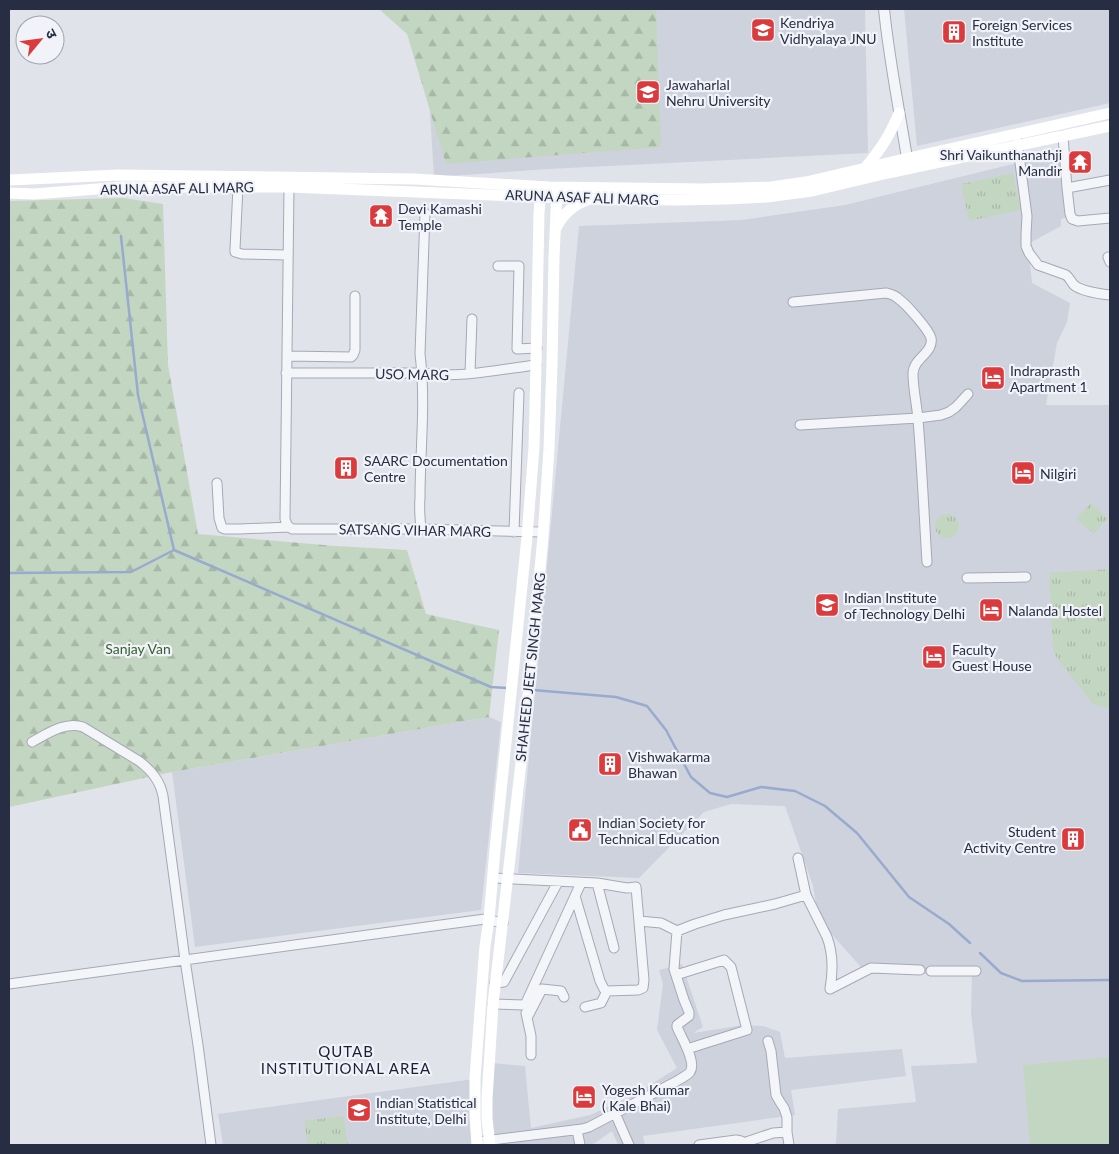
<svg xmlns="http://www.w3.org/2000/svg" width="1119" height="1154" font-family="Lato,'Noto Sans Devanagari',sans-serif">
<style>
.built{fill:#ced2dd}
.grass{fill:url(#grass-tufts)}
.forest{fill:url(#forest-firs)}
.garden{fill:#c3d6c1}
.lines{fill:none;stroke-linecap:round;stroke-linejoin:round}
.stream{stroke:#98abce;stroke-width:2.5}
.minor-casing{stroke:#a5a9b6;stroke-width:11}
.tertiary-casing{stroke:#a5a9b6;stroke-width:12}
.minor{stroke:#f4f5f9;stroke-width:9}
.tertiary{stroke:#f4f5f9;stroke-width:10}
.secondary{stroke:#fff;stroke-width:11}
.labels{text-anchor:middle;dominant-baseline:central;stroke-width:4.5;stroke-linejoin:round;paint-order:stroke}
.poi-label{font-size:14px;fill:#272e44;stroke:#f1f3f8;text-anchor:start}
.street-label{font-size:14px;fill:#272e44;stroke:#f1f3f8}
.park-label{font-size:14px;fill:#366133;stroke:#f1f3f8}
.neighbourhood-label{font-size:15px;letter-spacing:1px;fill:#1a1f35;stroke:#f1f3f8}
</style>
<defs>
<pattern id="grass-tufts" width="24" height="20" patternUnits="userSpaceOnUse" patternTransform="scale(1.25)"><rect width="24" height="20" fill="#c3d6c1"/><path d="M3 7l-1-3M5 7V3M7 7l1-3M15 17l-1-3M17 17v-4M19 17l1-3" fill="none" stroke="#a8b8a7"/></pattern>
<pattern id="forest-firs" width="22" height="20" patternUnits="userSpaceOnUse" patternTransform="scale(1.25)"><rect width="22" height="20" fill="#c3d6c1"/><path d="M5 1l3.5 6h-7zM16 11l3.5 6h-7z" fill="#a8b8a7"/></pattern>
</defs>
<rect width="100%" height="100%" fill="#e1e3eb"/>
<!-- built -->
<path class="built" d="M406,9H865L868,153L548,169L434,177L425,31Z
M904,9H1110V103L917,146Z
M1062,152L1076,215L1061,219V226L1028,244L1032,283L1070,303L1067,322L1057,343L1046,405H1110V1145H856L836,1144L838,1109L916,1102L911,1066L977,1063L971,1013L972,974H867L819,920L813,886L785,806L731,804L704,812L639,878L518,873L579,226L742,220L845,205Z
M489,717L501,722L481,910L195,947L172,772Z
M682,964L703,1027L693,1033L743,1025L763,1026L780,1032L785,1058L902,1049L906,1076L791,1090L795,1115L643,1136L645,1145H618L612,1131L595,1143L589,1145H494L492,1135V1063L525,1066L531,1128L590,1115L634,1095L677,1068L657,1030L663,984L659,970Z
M474,1079L477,1145H223L218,1114Z"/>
<!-- grass -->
<path class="grass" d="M1013,173L1021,210L969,221L961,184Z
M1091,503L1108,518L1094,534L1076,519Z
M935 526a12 12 0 1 1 24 0a12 12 0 1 1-24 0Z
M1110,569V709L1093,704L1058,660L1053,650L1049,573Z
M343,1116L348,1145H308L304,1121Z"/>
<!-- forest -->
<path class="forest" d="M379,9H656L661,147L446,164L407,34Z
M123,198L163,204L168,365L198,534L335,546L407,550L426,614L499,630L489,717L172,772L9,807V201Z"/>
<!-- garden -->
<path class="garden" d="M1110,1057V1145H1030L1023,1065Z"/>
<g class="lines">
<!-- stream -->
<path class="stream" d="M121,236L138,395L174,550L491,687L507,688
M9,573L131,572L174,550
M533,690L616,697L647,706L666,730L691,777L710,793L727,797L761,787L795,791L825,806L857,833L909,897L949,924L970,943
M980,953L1001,973L1022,981L1110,980"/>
<defs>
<path id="minor" d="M1063,136L1067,188L1070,214L1072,219L1078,221L1110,218
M1017,140L1027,216L1026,235V246L1029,253L1038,265L1066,275C1070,278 1071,282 1074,285C1081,291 1101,294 1110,295
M238,187L235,249V252L242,254L288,255
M289,187L285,519L287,525L292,529H421L543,532
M1067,188L1110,180
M1108,257L1110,262
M498,266H519L517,349L537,348
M793,302L886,293C892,294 896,296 900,300C907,305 929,330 931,338C934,353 913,358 913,374C913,389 917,405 918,420C922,467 924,515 927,562
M287,356L351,357L353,355L355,350V296
M286,373H422C458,379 501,369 536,365
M470,373L472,319
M800,425L918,418L941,415L949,412L956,407L968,394
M217,483L219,518L222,528L225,529H240L289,527
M421,529C420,519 419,508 420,498C420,450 426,402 420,354L425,213
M514,532L519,393
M967,578L1026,577
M32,742C47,734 65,721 83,727L139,761C152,771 160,781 163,796L185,960L198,1045L211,1145
M798,858L806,895L827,937C833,953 833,972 830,989
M493,878L597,883L627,888L636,887L644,980L643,988L638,990L607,991L604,989L600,981L575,896
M597,883L614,948
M677,931L695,924L724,915L775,904L806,895
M931,971H976
M676,975L724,960L731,967L747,1030L687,1049
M495,983L504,982L558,882
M9,984L485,919L503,923
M830,989L871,968L920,970
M493,1004L525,1005L581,883
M585,1007L601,1003L607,991
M526,1013L531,1036V1055
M527,1018L542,989L561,991L564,997
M768,1041L771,1051L776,1095L780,1102L784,1108L787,1117V1132L789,1145
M615,1113L629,1145
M577,1130L580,1145
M484,1141L582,1129L589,1127L677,1081C681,1078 687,1076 690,1072C697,1062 681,1037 677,1027V1025L689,1016V1012L684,1000L674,969L677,931L661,923L639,921
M743,1143L773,1133L787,1132
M699,1145L736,1140L741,1141L744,1145"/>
<path id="tertiary" d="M884,9C889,59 899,108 907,158L910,165"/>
</defs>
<!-- minor casing -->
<use href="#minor" class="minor-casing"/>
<!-- tertiary casing -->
<use href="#tertiary" class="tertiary-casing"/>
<!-- minor -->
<use href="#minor" class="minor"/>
<!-- tertiary -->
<use href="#tertiary" class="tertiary"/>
<!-- secondary -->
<path class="secondary" d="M865,168C881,149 890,135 899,113
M9,180L118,175L414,179L549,187L701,189L771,187L806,182L900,160L1110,113
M9,193L34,194L122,187H289L593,199L676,200L725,199L767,197L812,191L888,173L1110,126
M556,228C563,214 573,205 587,200
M477,1145L475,1117V1078L485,946L489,919L495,850L527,537L534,448L536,365L539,212L541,191
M490,1145L487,1119V1099L493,1004L524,737L543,537L549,449L552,365L554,258L557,190"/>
</g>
<!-- icons -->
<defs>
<symbol id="school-square" viewBox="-11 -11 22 22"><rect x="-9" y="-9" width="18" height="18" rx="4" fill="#db3b3d" stroke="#f1f3f8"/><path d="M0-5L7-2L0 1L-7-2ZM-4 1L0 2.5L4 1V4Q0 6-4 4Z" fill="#fff"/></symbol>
<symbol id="building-square" viewBox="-11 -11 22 22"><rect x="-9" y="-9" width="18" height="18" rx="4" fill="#db3b3d" stroke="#f1f3f8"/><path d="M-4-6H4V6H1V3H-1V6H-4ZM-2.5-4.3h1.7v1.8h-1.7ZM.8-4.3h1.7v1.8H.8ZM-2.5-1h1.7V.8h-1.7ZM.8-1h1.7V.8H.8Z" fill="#fff"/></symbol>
<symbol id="university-square" viewBox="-11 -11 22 22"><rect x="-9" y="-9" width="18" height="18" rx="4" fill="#db3b3d" stroke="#f1f3f8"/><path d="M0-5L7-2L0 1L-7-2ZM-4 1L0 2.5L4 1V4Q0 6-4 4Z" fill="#fff"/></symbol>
<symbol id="temple-square" viewBox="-11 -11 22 22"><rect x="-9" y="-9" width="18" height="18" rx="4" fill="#db3b3d" stroke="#f1f3f8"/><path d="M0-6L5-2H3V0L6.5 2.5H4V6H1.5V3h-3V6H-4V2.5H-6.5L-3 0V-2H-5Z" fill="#fff"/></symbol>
<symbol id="hotel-square" viewBox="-11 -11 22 22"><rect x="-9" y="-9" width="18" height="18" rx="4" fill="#db3b3d" stroke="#f1f3f8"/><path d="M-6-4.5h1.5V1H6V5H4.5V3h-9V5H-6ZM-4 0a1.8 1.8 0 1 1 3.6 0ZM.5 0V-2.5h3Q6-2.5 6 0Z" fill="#fff"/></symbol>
<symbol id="civic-square" viewBox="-11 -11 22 22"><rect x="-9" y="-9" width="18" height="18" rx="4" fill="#db3b3d" stroke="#f1f3f8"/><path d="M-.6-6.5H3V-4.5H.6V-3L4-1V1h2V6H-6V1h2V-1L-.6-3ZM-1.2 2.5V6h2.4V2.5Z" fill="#fff"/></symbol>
</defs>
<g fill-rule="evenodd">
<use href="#school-square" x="749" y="16" width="28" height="28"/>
<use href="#building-square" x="940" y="18" width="28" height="28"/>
<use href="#university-square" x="634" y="78" width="28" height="28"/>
<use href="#temple-square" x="1066" y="148" width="28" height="28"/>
<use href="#temple-square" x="367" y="202" width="28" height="28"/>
<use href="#hotel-square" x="979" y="364" width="28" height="28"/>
<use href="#building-square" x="332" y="454" width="28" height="28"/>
<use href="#hotel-square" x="1009" y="459" width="28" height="28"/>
<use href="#university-square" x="813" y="591" width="28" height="28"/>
<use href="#hotel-square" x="977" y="596" width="28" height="28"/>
<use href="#hotel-square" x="920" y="643" width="28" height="28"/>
<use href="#building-square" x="596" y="750" width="28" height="28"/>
<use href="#civic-square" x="566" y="816" width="28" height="28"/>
<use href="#building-square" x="1059" y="825" width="28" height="28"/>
<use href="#hotel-square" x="570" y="1083" width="28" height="28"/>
<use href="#university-square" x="345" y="1096" width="28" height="28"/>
</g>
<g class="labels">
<!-- poi labels -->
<g class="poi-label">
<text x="780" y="22">Kendriya<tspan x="780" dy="16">Vidhyalaya JNU</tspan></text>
<text x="972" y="24">Foreign Services<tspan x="972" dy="16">Institute</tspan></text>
<text x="666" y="84">Jawaharlal<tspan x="666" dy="16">Nehru University</tspan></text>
<text x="1062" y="154" text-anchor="end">Shri Vaikunthanathji<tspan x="1062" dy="16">Mandir</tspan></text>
<text x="398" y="208">Devi Kamashi<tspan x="398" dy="16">Temple</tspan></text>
<text x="1010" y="370">Indraprasth<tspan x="1010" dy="16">Apartment 1</tspan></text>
<text x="364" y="460">SAARC Documentation<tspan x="364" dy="16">Centre</tspan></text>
<text x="1040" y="473">Nilgiri</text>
<text x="844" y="597">Indian Institute<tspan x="844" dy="16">of Technology Delhi</tspan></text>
<text x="1008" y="610">Nalanda Hostel</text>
<text x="952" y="649">Faculty<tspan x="952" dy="16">Guest House</tspan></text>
<text x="628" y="756">Vishwakarma<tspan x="628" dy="16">Bhawan</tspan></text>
<text x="598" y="822">Indian Society for<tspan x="598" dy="16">Technical Education</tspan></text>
<text x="1056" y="831" text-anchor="end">Student<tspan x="1056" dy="16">Activity Centre</tspan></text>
<text x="602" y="1089">Yogesh Kumar<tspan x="602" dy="16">( Kale Bhai)</tspan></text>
<text x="376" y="1102">Indian Statistical<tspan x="376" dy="16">Institute, Delhi</tspan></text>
</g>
<!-- street labels -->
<g class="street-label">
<text transform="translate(177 188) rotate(-1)">ARUNA ASAF ALI MARG</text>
<text transform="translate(582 197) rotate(2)">ARUNA ASAF ALI MARG</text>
<text transform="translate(412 374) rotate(1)">USO MARG</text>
<text transform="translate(415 530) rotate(1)">SATSANG VIHAR MARG</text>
<text transform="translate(530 667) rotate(-84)">SHAHEED JEET SINGH MARG</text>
</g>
<!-- park labels -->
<g class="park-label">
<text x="138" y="648">Sanjay Van</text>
</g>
<!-- neighbourhood labels -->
<g class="neighbourhood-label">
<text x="346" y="1051">QUTAB<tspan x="346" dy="17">INSTITUTIONAL AREA</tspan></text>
</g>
</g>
<!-- border -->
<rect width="1119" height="1154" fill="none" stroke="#272e44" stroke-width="20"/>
<!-- north arrow -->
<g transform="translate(40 40) rotate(61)"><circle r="24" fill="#f1f3f8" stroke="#a0a4b0"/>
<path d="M0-4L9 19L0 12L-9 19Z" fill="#db3b3d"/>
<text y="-8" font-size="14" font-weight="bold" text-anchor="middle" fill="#272e44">उ</text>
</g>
</svg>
